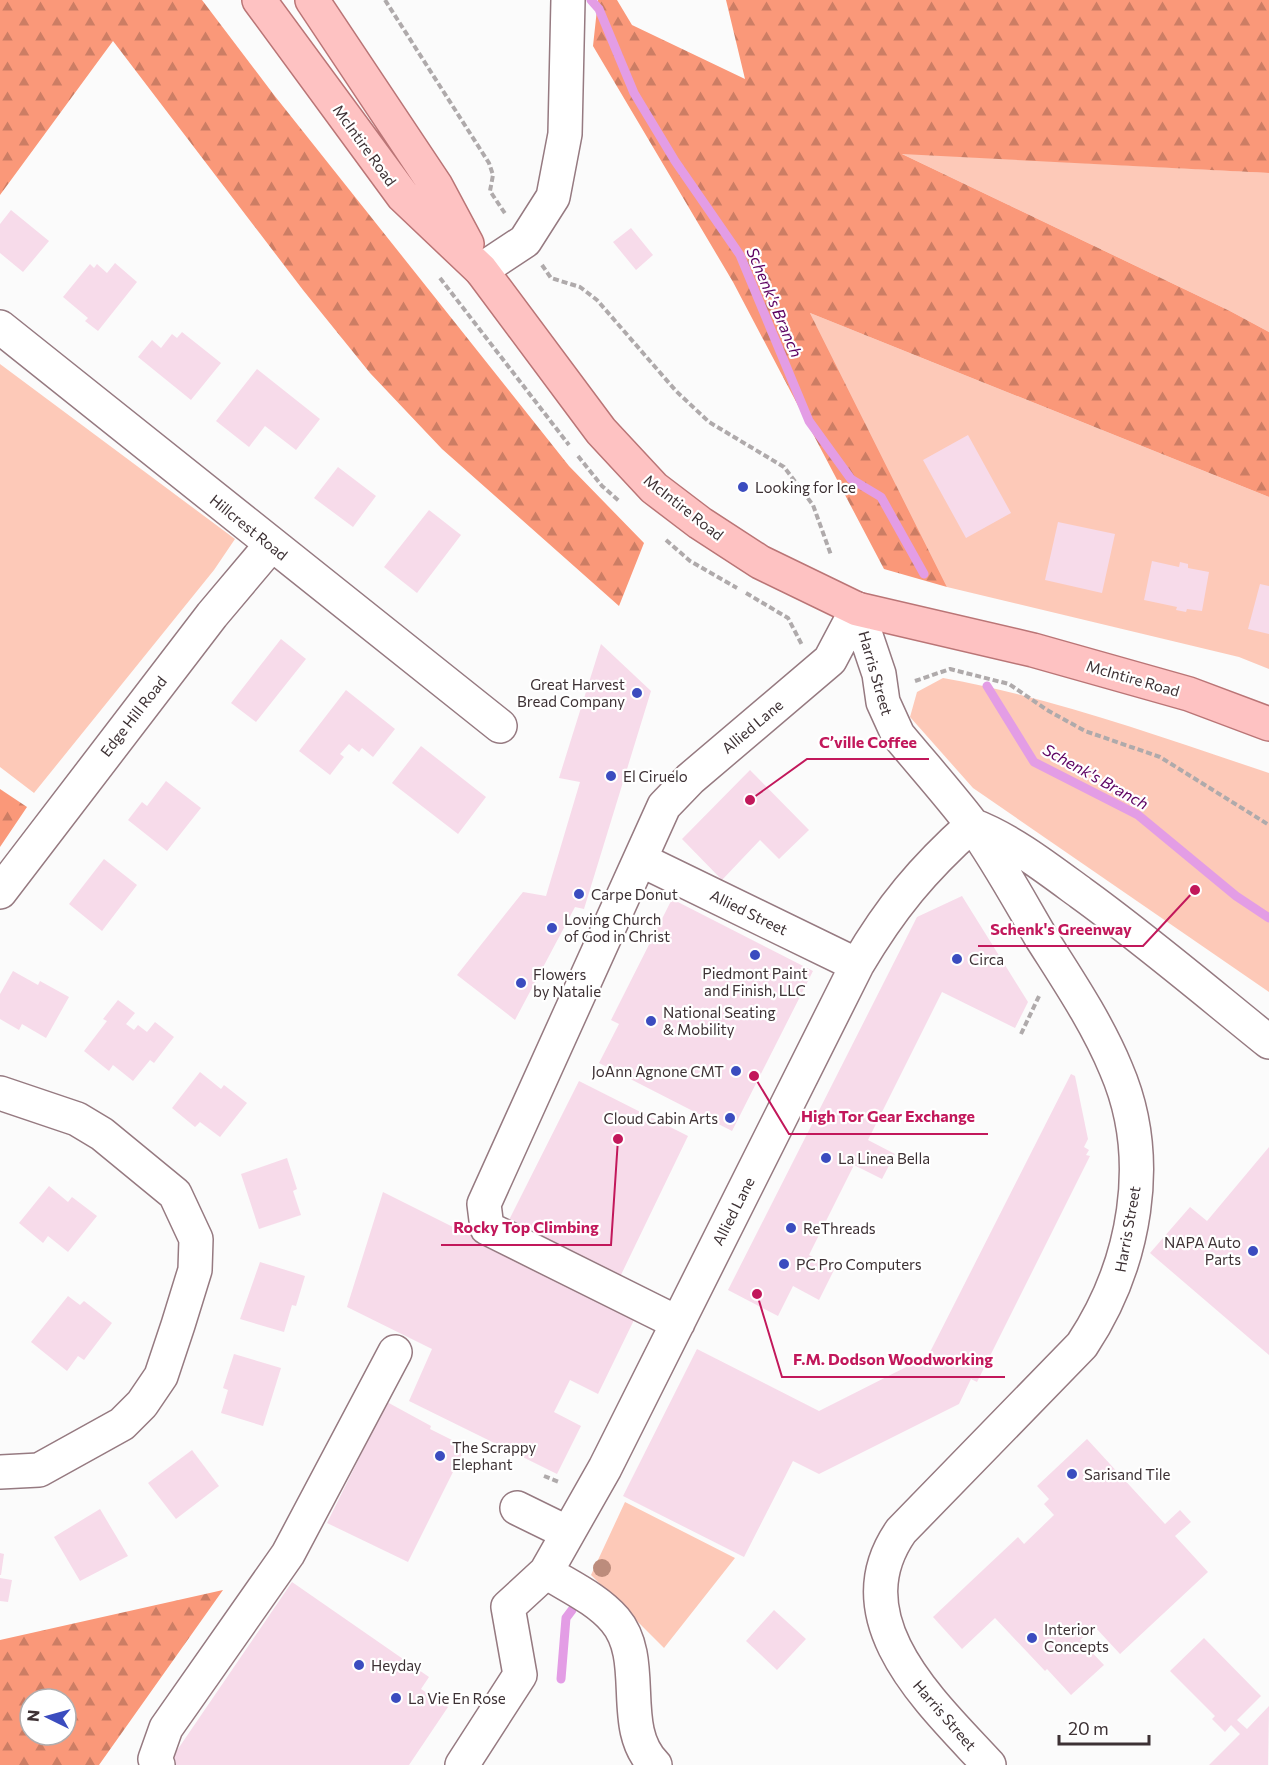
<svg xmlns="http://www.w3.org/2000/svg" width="1269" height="1765" font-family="Commissioner,sans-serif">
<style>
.green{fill:#fdc9b8}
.forest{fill:url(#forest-firs);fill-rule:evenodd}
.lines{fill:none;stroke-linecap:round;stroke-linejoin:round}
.stream{stroke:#e39de5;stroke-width:9}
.building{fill:#f7dbea}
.minor-casing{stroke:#967a81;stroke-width:36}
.major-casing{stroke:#ba7576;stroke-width:36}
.path{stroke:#afaaab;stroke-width:4;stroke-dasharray:6 3;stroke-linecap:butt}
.minor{stroke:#fff;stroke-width:33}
.major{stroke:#fec2c2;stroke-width:33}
.tree{fill:#bc8c7c}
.poi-dot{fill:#3b4cbf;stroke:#fff;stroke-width:2}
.labels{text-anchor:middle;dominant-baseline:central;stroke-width:4.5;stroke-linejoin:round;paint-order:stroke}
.street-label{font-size:15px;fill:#3d3134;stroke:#fff}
.poi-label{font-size:15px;fill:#3d3134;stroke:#fff;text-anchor:start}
.water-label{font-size:16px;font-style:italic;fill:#5d0262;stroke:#fff}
.leader{fill:none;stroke:#c2185b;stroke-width:2}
.callout-dot{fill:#c2185b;stroke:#fff;stroke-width:2}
.callout-label{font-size:16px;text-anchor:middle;font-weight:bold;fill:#c2185b;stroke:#fff;stroke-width:4.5;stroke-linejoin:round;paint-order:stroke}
</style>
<defs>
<pattern id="forest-firs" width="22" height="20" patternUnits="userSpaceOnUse" patternTransform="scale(1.5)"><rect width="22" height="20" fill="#fa9879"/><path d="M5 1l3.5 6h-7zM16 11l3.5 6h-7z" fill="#cc7d64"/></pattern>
</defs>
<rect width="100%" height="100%" fill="#fbfbfb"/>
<!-- green -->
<path class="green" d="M900,153L1269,173V332L1230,311Z
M810,313L1269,497V669L1239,657L947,587Z
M0,364L235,539L214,570L34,793L0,767Z
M943,678C1055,698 1161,737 1269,773V992L973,788L910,717L917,692Z
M625,1502L735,1558L664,1648L591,1575Z"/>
<!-- forest -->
<path class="forest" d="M0,0H202L274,95L569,466L644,543L619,606L442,449L370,373L303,290L113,41L0,195Z
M598,0H617L632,25L745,79L726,0H1269V173L902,154L1230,311L1269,332V497L810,313L947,587L884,569L733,282L593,46Z
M0,789L27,807L0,847Z
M223,1590L99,1765H0V1640ZM30,1699H66V1735H30Z"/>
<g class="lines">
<!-- stream -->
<path class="stream" d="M591,0L599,9L634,93L675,161L740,255L809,421L851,479L881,497L924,574
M987,686L1034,762L1138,815L1236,896L1269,918
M561,1679L566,1618L572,1610"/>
</g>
<!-- building -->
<path class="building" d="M11,210L49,241L23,272L0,253V224Z
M631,228L653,255L636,270L613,242Z
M115,263L137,282L98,331L85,321L88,318L63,297L90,264L94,268L97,264L107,273Z
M182,332L221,363L191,400L138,357L152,340L161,348L172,334L177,338Z
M257,369L320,419L296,450L265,426L249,447L216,421Z
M968,435L1011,513L966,538L923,460Z
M338,467L376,496L353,527L314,498Z
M429,510L461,535L417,593L384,567Z
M1058,522L1115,534L1102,593L1045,580Z
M1152,561L1179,567L1180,562L1188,564V568L1209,572L1202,611L1187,609L1186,612L1176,610L1177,607L1144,600Z
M1260,584L1269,586V634L1248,629Z
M281,639L306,659L256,722L231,703Z
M601,644L651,691L584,909L575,907L515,1020L457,975L523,892L546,896L580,782L559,778Z
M346,690L395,729L373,757L362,748L359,752L349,744L340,754L344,757L330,775L299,751Z
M421,746L486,797L458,834L392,783Z
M750,770L809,830L779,859L760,840L722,880L682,839Z
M166,781L201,808L167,851L128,820L142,802L147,806Z
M104,859L137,885L102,931L69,904Z
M962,896L1028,1002L1015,1028L942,992L868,1140L895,1154L882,1179L854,1165L809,1255L835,1268L819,1300L793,1286L778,1316L728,1290L917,917Z
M672,899L813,971L732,1131L599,1063L619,1024L611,1020Z
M13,971L38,985L40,981L69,997L46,1038L22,1024L19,1030L0,1019V994Z
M118,1000L135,1013L126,1024L134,1030L138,1025L147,1032L155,1022L174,1037L154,1063L150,1060L133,1081L113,1065L109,1071L84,1051L107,1021L103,1019Z
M200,1072L221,1089L224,1085L247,1103L220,1137L200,1122L195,1127L172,1108Z
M1071,1074L1075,1076L1088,1139L1084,1147L1089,1150L1086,1155L1090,1156L977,1382L971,1379L959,1404L819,1474L793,1461L744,1557L623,1496L697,1349L819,1411L928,1356Z
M579,1081L688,1136L619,1279L508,1222Z
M1269,1147V1355L1150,1253L1190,1207L1207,1221Z
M287,1158L297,1189L293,1191L301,1215L259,1229L241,1174Z
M49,1186L68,1202L72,1197L97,1216L68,1252L48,1236L43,1243L19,1223Z
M383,1192L635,1318L598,1394L570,1380L554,1412L581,1426L557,1474L409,1401L432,1349L347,1307Z
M260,1262L305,1276L296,1306L292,1305L284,1332L240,1319Z
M68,1296L80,1305L84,1301L112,1323L84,1360L78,1356L67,1371L31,1342Z
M234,1354L281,1368L263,1426L221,1413L228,1390L223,1388Z
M387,1402L431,1426L430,1429L452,1440L450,1443L464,1450L408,1562L327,1523Z
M1087,1439L1165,1524L1180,1510L1191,1522L1175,1536L1208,1572L1120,1654L1095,1627L1080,1640L1104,1665L1071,1695L1047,1669L1045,1671L995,1618L962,1649L933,1617L1018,1537L1024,1544L1054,1515L1044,1504L1049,1499L1037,1486Z
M192,1450L219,1486L176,1519L148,1483Z
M100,1509L128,1556L80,1581L54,1537Z
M0,1553L4,1554L1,1575H0Z
M0,1578L12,1580L8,1602L0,1601Z
M292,1582L429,1677L421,1689L448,1707L409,1765H167Z
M774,1610L806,1639L777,1670L746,1641Z
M1204,1638L1261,1696L1237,1720L1247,1729L1269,1706L1268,1765H1209L1240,1734L1231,1725L1225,1732L1212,1719L1215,1716L1170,1671Z"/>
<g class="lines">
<defs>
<path id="minor" d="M481,270L525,241L553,197L565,134L568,0
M0,327L500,726
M857,609L879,674L883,702L898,735C922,764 948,793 971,823C997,859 1019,900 1042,939C1068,980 1097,1023 1116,1069C1155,1159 1135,1265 1082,1345L901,1531C839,1620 933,1704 989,1765
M641,860L857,965
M0,892L212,615L271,545
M0,1093L77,1119L102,1134L175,1194L196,1239L195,1270L178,1325L161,1376L142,1404L122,1424L39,1470L0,1472
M678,1323L487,1228L484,1204L664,806L690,779L830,660L857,609
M517,1508L568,1533
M546,1572C570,1587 597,1599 615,1620C649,1660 617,1728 655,1765
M158,1765L155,1759L166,1728L288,1554L395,1352
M462,1765L520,1675L508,1607L546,1572L605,1468L857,965C891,907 923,869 972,825C1011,840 1047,868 1081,893C1146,940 1207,992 1269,1042"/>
<path id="major" d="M259,0L403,196L481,270L601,431L654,488L700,523L760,562L857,609L1033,650L1189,694L1269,724
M312,0L436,186L467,244"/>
</defs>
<!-- minor casing -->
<use href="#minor" class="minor-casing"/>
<!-- major casing -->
<use href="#major" class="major-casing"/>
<!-- path -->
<path class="path" d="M385,0L489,163L493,175L490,191L506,215
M542,265L551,278L580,287L597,300L676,391L709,422L784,467L813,505L831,555
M440,278L569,445
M578,456L602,486L619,501
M666,540L690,561L737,588
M746,593L788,618L802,645
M915,681L950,669L1009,684L1047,710L1085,731L1160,757L1269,825
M1021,1034L1040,994
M544,1476L559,1482"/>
<!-- minor -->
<use href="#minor" class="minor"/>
<!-- major -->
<use href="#major" class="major"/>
</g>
<!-- trees -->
<circle class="tree" cx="602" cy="1568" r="9"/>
<!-- markers -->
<g class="poi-dot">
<circle cx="743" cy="487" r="6"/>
<circle cx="637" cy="693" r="6"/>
<circle cx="611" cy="776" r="6"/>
<circle cx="579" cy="894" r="6"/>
<circle cx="552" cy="928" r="6"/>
<circle cx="755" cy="955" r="6"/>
<circle cx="957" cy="959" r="6"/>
<circle cx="521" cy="983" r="6"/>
<circle cx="651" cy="1021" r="6"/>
<circle cx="736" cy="1071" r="6"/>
<circle cx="730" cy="1118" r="6"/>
<circle cx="826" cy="1158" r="6"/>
<circle cx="791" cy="1228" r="6"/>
<circle cx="1253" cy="1251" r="6"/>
<circle cx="784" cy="1264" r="6"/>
<circle cx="440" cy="1456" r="6"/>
<circle cx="1072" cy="1474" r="6"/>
<circle cx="1032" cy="1638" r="6"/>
<circle cx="359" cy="1665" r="6"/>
<circle cx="396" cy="1698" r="6"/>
</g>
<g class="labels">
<!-- street labels -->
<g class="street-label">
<text transform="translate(365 145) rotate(54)">McIntire Road</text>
<text transform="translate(684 507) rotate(38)">McIntire Road</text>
<text transform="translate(249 527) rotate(39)">Hillcrest Road</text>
<text transform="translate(876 673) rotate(74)">Harris Street</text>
<text transform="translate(1133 678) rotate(16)">McIntire Road</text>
<text transform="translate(133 716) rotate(-52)">Edge Hill Road</text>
<text transform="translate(752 726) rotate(-40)">Allied Lane</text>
<text transform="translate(749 912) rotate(26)">Allied Street</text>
<text transform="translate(733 1211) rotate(-63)">Allied Lane</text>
<text transform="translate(1127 1229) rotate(-80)">Harris Street</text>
<text transform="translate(945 1715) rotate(49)">Harris Street</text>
</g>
<!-- poi labels -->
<g class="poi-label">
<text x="755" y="487">Looking for Ice</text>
<text x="625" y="684" text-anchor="end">Great Harvest<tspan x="625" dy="17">Bread Company</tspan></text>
<text x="623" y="776">El Ciruelo</text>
<text x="591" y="894">Carpe Donut</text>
<text x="564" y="919">Loving Church<tspan x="564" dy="17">of God in Christ</tspan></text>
<text x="969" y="959">Circa</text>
<text x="755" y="973" text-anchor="middle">Piedmont Paint<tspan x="755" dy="17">and Finish, LLC</tspan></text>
<text x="533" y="974">Flowers<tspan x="533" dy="17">by Natalie</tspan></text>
<text x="663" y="1012">National Seating<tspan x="663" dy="17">&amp; Mobility</tspan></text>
<text x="724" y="1071" text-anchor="end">JoAnn Agnone CMT</text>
<text x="718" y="1118" text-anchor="end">Cloud Cabin Arts</text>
<text x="838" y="1158">La Linea Bella</text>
<text x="803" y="1228">ReThreads</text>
<text x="1241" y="1242" text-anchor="end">NAPA Auto<tspan x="1241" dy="17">Parts</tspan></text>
<text x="796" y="1264">PC Pro Computers</text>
<text x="452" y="1447">The Scrappy<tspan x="452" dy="17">Elephant</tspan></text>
<text x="1084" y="1474">Sarisand Tile</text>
<text x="1044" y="1629">Interior<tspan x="1044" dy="17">Concepts</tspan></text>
<text x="371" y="1665">Heyday</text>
<text x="408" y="1698">La Vie En Rose</text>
</g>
<!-- water labels -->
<g class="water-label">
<text transform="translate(775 302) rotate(67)">Schenk's Branch</text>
<text transform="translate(1096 776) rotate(29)">Schenk's Branch</text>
</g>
</g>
<!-- callouts -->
<path class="leader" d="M750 800L807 759H929M1195 890L1143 946H978M754 1076L789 1134H988M618 1139L611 1245H441M757 1294L782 1377H1005"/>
<g class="callout-dot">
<circle cx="750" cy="800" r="6"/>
<circle cx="1195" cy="890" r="6"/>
<circle cx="754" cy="1076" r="6"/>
<circle cx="618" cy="1139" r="6"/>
<circle cx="757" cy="1294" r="6"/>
</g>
<g class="callout-label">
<text x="868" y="748">C’ville Coffee</text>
<text x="1061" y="935">Schenk's Greenway</text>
<text x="888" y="1122">High Tor Gear Exchange</text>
<text x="526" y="1233">Rocky Top Climbing</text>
<text x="893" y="1365">F.M. Dodson Woodworking</text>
</g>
<!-- north arrow -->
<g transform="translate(48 1717) rotate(275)"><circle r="28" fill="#ffffff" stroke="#b1adae" stroke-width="1.5"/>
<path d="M0-4.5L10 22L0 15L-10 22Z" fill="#3b4cbf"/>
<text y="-9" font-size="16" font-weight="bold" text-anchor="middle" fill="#3d3134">N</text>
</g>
<!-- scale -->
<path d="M1059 1735v9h90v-9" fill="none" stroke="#3d3134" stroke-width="3"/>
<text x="1068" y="1735" font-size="18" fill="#3d3134" stroke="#ffffff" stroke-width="4.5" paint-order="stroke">20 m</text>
</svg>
